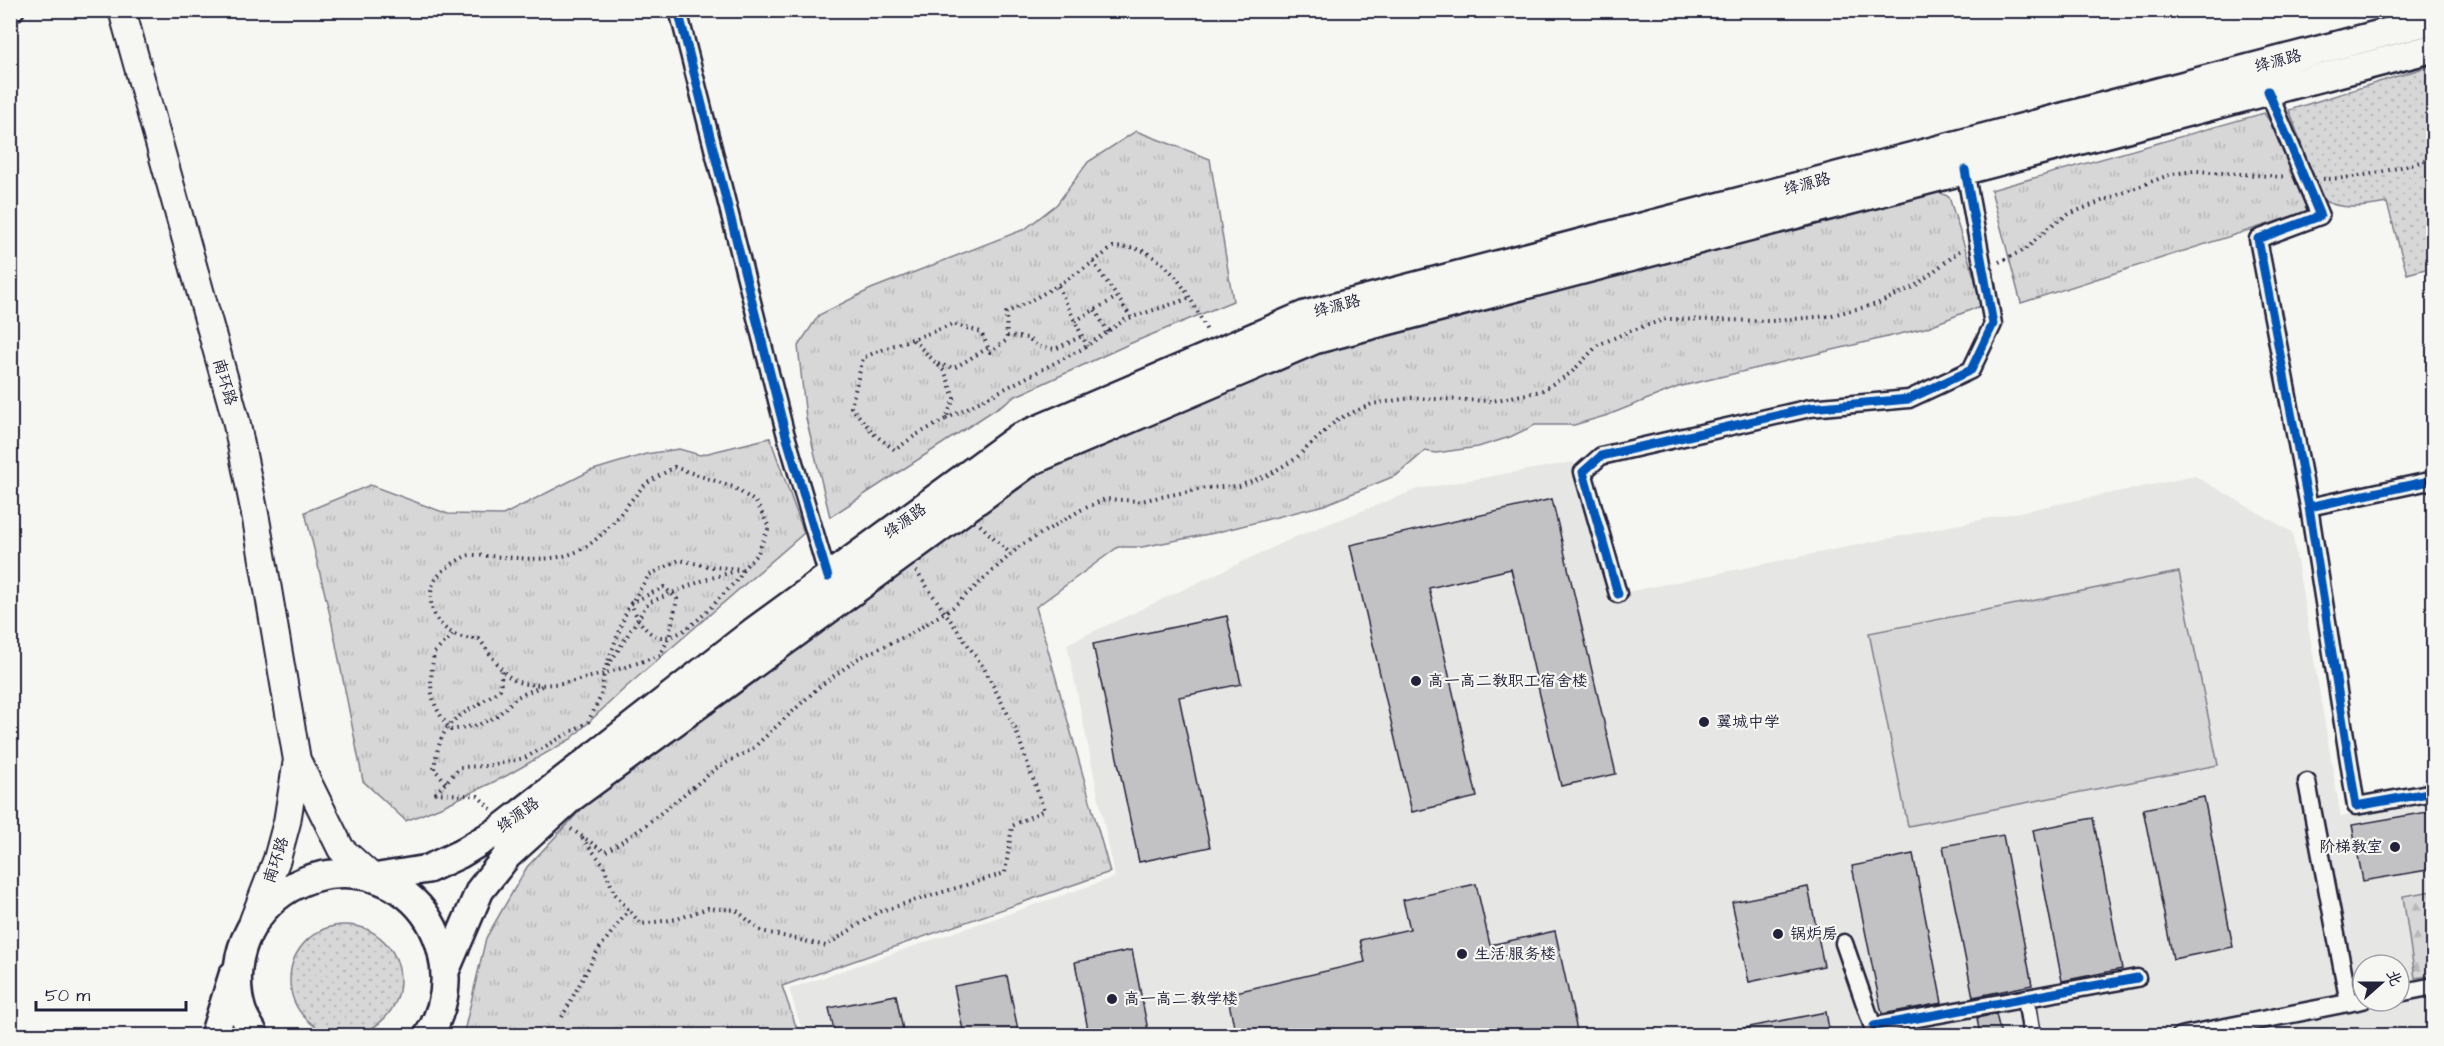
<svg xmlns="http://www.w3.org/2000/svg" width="2444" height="1046" font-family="'Architects Daughter','LXGW WenKai TC',sans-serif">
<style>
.built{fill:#e6e6e4;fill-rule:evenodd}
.grass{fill:url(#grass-dots);stroke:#7c7c89;stroke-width:1.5}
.forest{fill:url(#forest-firs);stroke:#7c7c89;stroke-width:1.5}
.park{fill:url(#park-tufts);stroke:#7c7c89;stroke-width:1.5}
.pitch{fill:#d7d7d7;stroke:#7c7c89;stroke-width:1.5}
.building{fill:#c2c2c4;stroke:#22223b;stroke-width:1.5}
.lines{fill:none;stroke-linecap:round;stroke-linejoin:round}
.minor-casing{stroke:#22223b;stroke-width:21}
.tertiary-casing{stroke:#22223b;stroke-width:26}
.primary-casing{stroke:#22223b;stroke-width:30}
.trunk-casing{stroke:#22223b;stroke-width:32}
.path{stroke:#22223b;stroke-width:4;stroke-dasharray:1.5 4.5;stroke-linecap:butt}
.minor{stroke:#f6f6f2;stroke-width:16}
.tertiary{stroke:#f6f6f2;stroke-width:21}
.primary{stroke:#f6f6f2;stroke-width:26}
.trunk{stroke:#f6f6f2;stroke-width:27}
.cycleway-casing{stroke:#f6f6f2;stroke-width:13}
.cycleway{stroke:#0057b8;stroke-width:9}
.poi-dot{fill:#22223b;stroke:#f6f6f2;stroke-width:2}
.labels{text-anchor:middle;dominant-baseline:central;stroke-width:4.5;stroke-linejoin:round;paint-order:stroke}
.street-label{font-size:16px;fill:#22223b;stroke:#f6f6f2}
.poi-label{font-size:16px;fill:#22223b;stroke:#f6f6f2;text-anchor:start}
</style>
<defs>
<pattern id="grass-dots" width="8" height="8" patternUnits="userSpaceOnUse" patternTransform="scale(1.5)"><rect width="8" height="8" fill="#d7d7d7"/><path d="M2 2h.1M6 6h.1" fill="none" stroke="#b8b8b9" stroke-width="1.8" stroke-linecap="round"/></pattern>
<pattern id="forest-firs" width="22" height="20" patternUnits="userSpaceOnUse" patternTransform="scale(1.5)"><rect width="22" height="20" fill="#d7d7d7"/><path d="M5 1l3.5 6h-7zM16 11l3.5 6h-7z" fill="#b8b8b9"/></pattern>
<pattern id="park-tufts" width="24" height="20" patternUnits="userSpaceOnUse" patternTransform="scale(1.5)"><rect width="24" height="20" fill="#d7d7d7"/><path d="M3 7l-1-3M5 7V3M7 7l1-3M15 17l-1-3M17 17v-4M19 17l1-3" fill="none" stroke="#b8b8b9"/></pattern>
</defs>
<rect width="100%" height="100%" fill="#f6f6f2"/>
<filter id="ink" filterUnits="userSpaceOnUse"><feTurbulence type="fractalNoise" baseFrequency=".0167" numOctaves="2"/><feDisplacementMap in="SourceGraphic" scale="12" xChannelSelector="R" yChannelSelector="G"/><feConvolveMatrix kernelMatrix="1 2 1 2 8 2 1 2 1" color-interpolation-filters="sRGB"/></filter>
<g filter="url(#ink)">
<!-- built -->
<path class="built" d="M1574,462L1607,596L2195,476L2292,532L2341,817L2433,799V1035L804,1036L789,989L1115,877L1067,644L1295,537L1418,489ZM2363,965H2399V1001H2363Z"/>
<!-- grass -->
<path class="grass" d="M2433,65V267L2407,274L2387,203C2366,207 2340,211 2321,199L2289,110Z
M290 980a55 55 0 1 1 110 0a55 55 0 1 1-110 0Z"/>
<!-- forest -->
<path class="forest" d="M2433,891V975L2415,978L2403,896Z"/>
<!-- park -->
<path class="park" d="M2264,113L2281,138L2309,211L2021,303L1991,190Z
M1136,131L1210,159L1233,301L1129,344L1014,397L830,517L806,418L798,346L819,315L871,289L1025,229L1057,204L1088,162Z
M1937,191L1949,197L1983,305L1925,328L1678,387L1608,415L1574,425H1535L1510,437L1478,447L1436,453L1425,451L1397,475L1324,505L1214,533L1142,547H1118L1036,607L1110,872L782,986L799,1035L463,1036L486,938L527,867L590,800L987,503L1075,450L1322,347Z
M770,438L804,533L625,688L571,739L506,776L443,806L406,821L363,781L331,619L305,512L370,485L448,514L503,515L590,471L646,454L679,449L700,455Z"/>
<!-- pitch -->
<path class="pitch" d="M2179,572L2218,765L1908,826L1869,633Z"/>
<!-- building -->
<path class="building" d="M1552,499L1616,774L1561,786L1511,569L1429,588L1477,797L1412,812L1350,545Z
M1227,616L1241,684L1179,697L1210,847L1139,862L1093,644Z
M2204,797L2233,947L2173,959L2143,809Z
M2433,811V869L2363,881L2352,825Z
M2093,818L2122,969L2062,981L2033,830Z
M2003,835L2032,985L1973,997L1943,846Z
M1913,854L1942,1003L1882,1014L1852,866Z
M1476,884L1490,945L1555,931L1578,1035H1236L1227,994L1365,962L1360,940L1410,929L1403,900Z
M1808,887L1824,966L1749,982L1732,902Z
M1132,950L1149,1035H1089L1075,962Z
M1007,976L1019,1035H964L954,986Z
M896,995L904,1035H835L829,1008Z
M1826,1012L1830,1035H1745L1744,1028Z
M1996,1014L2001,1035H1980L1977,1018Z"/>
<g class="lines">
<defs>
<path id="minor" d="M678,10L785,432L828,577
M2268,91L2320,216L2258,239L2309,507L2434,480
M2309,507L2356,806L2434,792
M1618,594L1583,472L1601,456L1810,408L1909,399L1971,370L1993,324L1965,170
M2307,782L2349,1003
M1844,943L1876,1036
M2399,993L2434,986
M2026,998L2032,1036
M1874,1026L2137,978
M2180,1036L2363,1000"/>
<path id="tertiary" d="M10,11L13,10"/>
<path id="primary" d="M122,10L236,420L256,519L297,760L341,849L373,878
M253,921L277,859L287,822L297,760"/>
<path id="trunk" d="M373,878L428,869L460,854L498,831L753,632L1018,438L1305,315L2434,20
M446,969L480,890L507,856L572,797L1031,461L1314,340L2434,48
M214,1036L233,975
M255,1036C251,1028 245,1020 242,1011C235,989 236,962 245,940C285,846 419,853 442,953C449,982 444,1011 428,1036"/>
</defs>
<!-- minor casing -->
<use href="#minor" class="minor-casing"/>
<!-- tertiary casing -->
<use href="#tertiary" class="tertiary-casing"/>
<!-- primary casing -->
<use href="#primary" class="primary-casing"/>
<!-- trunk casing -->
<use href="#trunk" class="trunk-casing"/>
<!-- path -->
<path class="path" d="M2323,179C2359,179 2399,168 2434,158
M1093,262L1131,317
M1999,262L2026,249L2049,227L2069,214L2171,174L2196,171L2285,177
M1058,286L1087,346
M1095,310L1108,332
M1075,321L1117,297
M1007,336L1028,338L1039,347L1055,349L1082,336
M913,340L945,372L954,398L946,419L916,435L895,450L875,435L851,407L863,358C892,344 923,337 952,324L981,332L990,352L1007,340L1006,313C1045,294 1079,274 1113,247C1122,248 1137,247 1145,252C1177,268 1193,302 1208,333
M938,364L954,368L988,348
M946,419L1082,349L1126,319L1191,298
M980,525L1011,554
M453,635L434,653C429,688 428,701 451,730L478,725L497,716L517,697L544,685
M608,666L648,603L704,580L740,570
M446,782L434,769C442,711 462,720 500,689L502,669
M491,809L478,796L436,793L460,767L486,766L525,758L588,722L601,696L604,672L627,610L649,575L679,560L713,567L743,569L758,553L769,527L756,502L733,487L674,467C664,474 648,480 640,490C621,511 605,538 578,551C551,564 516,557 487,556C480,556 470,553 464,557C453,563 435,574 432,587C425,619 450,640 479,639C489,651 501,674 516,681C549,695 627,667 660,655L669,638L677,599L664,587L631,603C659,679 707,609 739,578L743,569
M571,829L605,852L641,829L718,767L751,750L820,686L857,659L912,633L953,607L1020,546L1081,510L1105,499L1140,501L1206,488L1239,486L1268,475L1295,459L1338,419L1372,404L1411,398L1492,401L1541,391L1571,373L1598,345L1630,331L1666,319L1771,321L1828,316L1877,304L1915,286L1962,249
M582,838L603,864L614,893L641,924L677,919L708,908L736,910L761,931L826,946L878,912L1005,873L1012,826L1044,810L1015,728L984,668L916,571
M562,1017L598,950L629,910"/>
<!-- minor -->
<use href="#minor" class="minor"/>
<!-- tertiary -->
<use href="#tertiary" class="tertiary"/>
<!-- primary -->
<use href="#primary" class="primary"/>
<!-- trunk -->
<use href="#trunk" class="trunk"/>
<defs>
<path id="cycleway" d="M678,10L785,432L828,577
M2268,91L2320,216L2258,239L2309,507L2434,480
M2309,507L2356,806L2434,792
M1618,594L1583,472L1601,456L1810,408L1909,399L1971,370L1993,324L1965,170
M1874,1026L2137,978"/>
</defs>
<!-- cycleway casing -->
<use href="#cycleway" class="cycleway-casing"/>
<!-- cycleway -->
<use href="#cycleway" class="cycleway"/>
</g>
</g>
<!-- markers -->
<g class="poi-dot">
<circle cx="1416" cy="681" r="6"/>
<circle cx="1704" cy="722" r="6"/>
<circle cx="2395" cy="847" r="6"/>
<circle cx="1778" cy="934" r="6"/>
<circle cx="1462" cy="954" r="6"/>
<circle cx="1112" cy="999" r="6"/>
</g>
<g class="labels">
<!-- street labels -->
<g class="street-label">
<text transform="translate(2278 61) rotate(-15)">绛源路</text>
<text transform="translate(1807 184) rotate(-15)">绛源路</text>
<text transform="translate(1337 306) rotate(-15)">绛源路</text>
<text transform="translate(225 382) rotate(74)">南环路</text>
<text transform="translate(905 521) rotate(-36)">绛源路</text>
<text transform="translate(518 815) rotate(-37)">绛源路</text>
<text transform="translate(276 860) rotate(-72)">南环路</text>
</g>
<!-- poi labels -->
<g class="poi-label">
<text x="1428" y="681">高一高二教职工宿舍楼</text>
<text x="1716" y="722">翼城中学</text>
<text x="2383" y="847" text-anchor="end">阶梯教室</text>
<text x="1790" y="934">锅炉房</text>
<text x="1474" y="954">生活·服务楼</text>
<text x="1124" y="999">高一高二·教学楼</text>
</g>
</g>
<!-- margin -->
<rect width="2444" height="1046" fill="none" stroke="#f6f6f2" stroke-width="36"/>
<rect x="18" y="18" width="2408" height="1010" fill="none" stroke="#22223b" stroke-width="2" filter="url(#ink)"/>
<!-- north arrow -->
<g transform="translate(2381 983) rotate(69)"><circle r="28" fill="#f6f6f2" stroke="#a1a1a9" stroke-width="1.5"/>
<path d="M0-4.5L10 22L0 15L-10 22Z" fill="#22223b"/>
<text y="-9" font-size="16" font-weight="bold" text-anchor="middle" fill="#22223b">北</text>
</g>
<!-- scale -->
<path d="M36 1001v9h150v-9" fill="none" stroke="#22223b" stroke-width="3"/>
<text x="45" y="1001" font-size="18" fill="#22223b" stroke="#f6f6f2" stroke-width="4.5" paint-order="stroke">50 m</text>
</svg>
